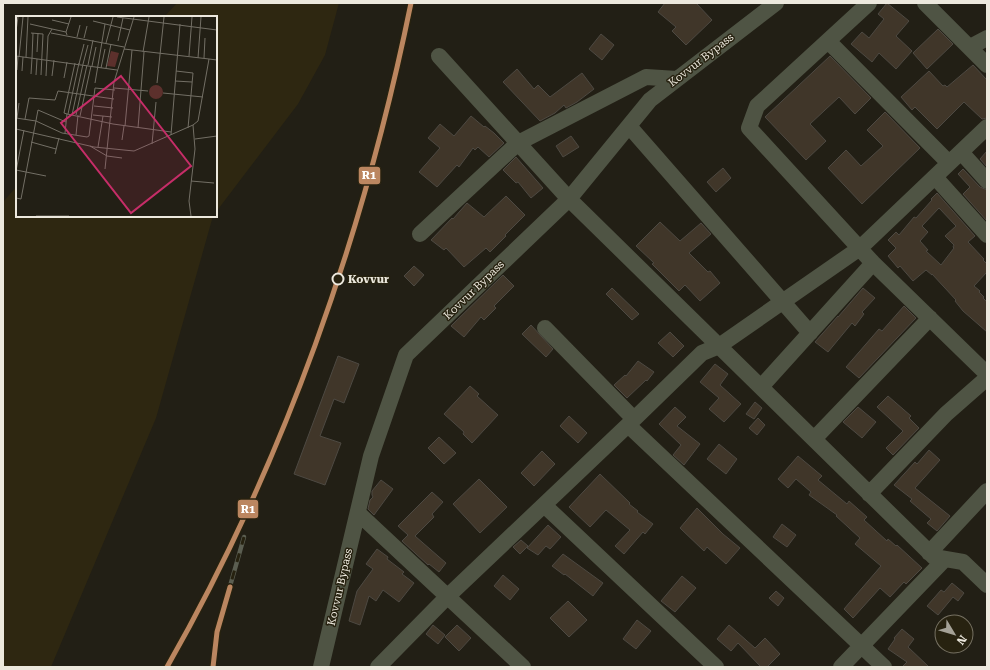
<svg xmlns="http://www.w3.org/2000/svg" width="990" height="670" font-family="'Roboto Serif',serif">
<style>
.built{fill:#2e2711}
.building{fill:#403629;stroke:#4d4942;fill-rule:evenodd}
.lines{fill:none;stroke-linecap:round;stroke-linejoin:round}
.minor{stroke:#4f5444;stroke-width:16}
.rail-casing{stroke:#5b5e51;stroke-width:4.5}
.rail{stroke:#272210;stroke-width:3;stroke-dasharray:9;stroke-linecap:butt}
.rail-1-casing{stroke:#272210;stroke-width:8}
.rail-1{stroke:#bb8660;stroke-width:5}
.stop-dot{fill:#272210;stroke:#ece8dd;stroke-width:2}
.labels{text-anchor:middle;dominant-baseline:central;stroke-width:3;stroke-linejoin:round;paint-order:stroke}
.street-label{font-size:11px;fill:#ece8dd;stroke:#272210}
.stop-label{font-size:11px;font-weight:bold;fill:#ece8dd;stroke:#272210;text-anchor:start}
.inset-road{fill:none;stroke:#736f65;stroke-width:1}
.view{fill:#c62d68;fill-opacity:0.15;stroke:#c62d68;stroke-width:2}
.inset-edge{fill:none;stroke:#ece8dd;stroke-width:2}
.line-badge{stroke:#272210;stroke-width:1.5}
.badge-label{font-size:11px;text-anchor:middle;font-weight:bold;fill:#fff}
</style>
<rect width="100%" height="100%" fill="#221f15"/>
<!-- built -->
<path class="built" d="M177,3H339L325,55L298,104L216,212V17H164Z
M17,186V216H213L156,418L51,667H3V202Z"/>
<!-- building -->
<path class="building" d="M665,3H696L712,20L686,45L672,31L676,27L658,12Z
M887,3L909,21L896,36L912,51L896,69L879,53L872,62L851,44L862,32L869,38L884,19L878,14Z
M938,29L953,44L927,69L913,53Z
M601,34L614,45L602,60L589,49Z
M830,56L871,98L855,114L839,97L810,124L826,141L806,160L765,117Z
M973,65L987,80V118L982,119L964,102L937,129L915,107L912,110L901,97L929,71L943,86L945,85L947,87Z
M517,69L534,89L538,85L550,97L582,73L594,89L577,102L566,108L564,105L555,113L540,121L503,82Z
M885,112L920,148L862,204L828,168L846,150L861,166L883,146L867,130Z
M471,116L484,127L485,126L494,133L504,143L489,157L478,147L475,150L473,148L459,167L457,165L437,187L419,172L440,148L428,138L440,124L454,136Z
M571,136L579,147L563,157L556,146Z
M987,151V167L980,159Z
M516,157L543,188L531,198L518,182L516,183L503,170Z
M723,168L731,178L716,192L707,182Z
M963,169L980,187L987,190V221L963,194L970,187L958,174Z
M937,193L975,236L968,242L984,259L983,260L987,264V272L974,286L980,291L979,292L984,297L983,298L987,302V332L963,311L955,301L956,300L932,274V275L926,270L913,281L900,266L898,268L888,256L896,248L888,240L896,232L899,235L914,217L916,218L932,200L931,199ZM939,208L956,226L945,236L954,245L953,247L954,248L941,265L926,251L928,250L920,241L928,232L922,226Z
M506,196L525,215L505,235L506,236L490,252L486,248L464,267L446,248L444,250L431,240L452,218L453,219L467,203L484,217Z
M660,222L680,241L701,223L711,234L689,253L708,272L710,271L720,283L700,301L685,285L679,291L652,264L654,263L636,246Z
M414,266L424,275L414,286L404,276Z
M503,275L514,286L494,306L496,308L484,320L481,317L464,337L451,326Z
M612,288L639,314L632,320L606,294Z
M863,288L875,298L862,312L864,314L855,326L852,323L828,352L815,342L838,316V317Z
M904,306L916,318L859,378L846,367L879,329L882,331Z
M531,325L553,349L546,357L522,334Z
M670,332L684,346L673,357L658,343Z
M338,356L359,364L344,403L334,399L320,436L341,443L325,485L294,474Z
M638,361L654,372L647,381L646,380L627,398L614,385L625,375L626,376Z
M715,364L728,374L720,385L741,404L724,422L709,409L719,398L700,382Z
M470,386L479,394L477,396L498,415L472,443L463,434L464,432L444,414Z
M888,396L911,416L909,418L919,428L893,455L886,448L903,431L877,407Z
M755,402L762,408L754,419L746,414Z
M675,407L686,417L677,426L700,444L684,465L673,455L681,445L659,424Z
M858,407L876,422L862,438L843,422Z
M569,416L587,433L578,443L560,426Z
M758,418L765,425L757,435L749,428Z
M439,437L456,453L444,464L428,448Z
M719,444L737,459L726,474L707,459Z
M929,450L940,460L915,488L950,516L937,531L927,523L931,519L910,501L912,499L894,485L915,462L917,464Z
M542,451L555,464L534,486L521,473Z
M798,456L822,476L818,480L847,504L849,501L867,517L864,520L887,541L888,539L896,546L897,545L922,568L906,584L904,582L890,597L880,588L853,618L844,609L881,566L855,544L860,538L836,516L837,515L809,495L811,492L796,479L788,488L778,479Z
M600,474L630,503L629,504L638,511L637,512L653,524L645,534L643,532L624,554L615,546L630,530L606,510L590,527L569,507Z
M479,479L507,507L480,533L453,504Z
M381,480L393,489L374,515L368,509L370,500L373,497L372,495V491Z
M432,492L443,502L432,514L434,517L415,536L446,563L439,572L429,564L428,565L402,541L408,535L398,526Z
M697,508L723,534L740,548L726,564L707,547L704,551L680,528Z
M782,524L796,535L787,547L773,537Z
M548,525L561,537L550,549L546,546L538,555L527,548Z
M521,540L528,546L520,554L513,547Z
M377,549L388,557L387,559L404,572L402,574L414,583L399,602L383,590L376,601L369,596L360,625L349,621L357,591L373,569L366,564Z
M563,554L603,583L593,596L565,574L564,575L552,566Z
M503,575L519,589L510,600L494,586Z
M682,576L696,588L675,612L661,601Z
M952,583L964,593L958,601L953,597L938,615L927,606L941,590L944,592Z
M776,591L784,598L778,606L769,598Z
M568,601L587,620L569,637L550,618Z
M637,620L651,631L636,649L623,639Z
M433,625L445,635L438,644L426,634Z
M457,625L471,638L459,651L445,637Z
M729,625L755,648L765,638L780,654L767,667H761L738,643L731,651L717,639Z
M902,629L914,639L908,647L929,667H902L907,662L888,649L895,639L894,638Z"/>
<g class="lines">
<!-- minor -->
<path class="minor" d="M869,3L757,106L749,128L873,263L987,374
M925,3L987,65
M828,41L949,163
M970,47L987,38
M439,56L569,199L934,557L963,562L987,585
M629,126L810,333
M961,152L987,181
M935,177L987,235
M420,234L518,143L646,77L677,79
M545,328L634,419
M761,387L873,263
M628,425L884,667
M814,439L930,318
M869,494L946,414L987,378
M544,505L716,667
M358,513L523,667
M929,553L987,491
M321,667L371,456L406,355L569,199L650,100L776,3
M378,667L447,597L628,425L702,353L719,346L860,248L987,127
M841,667L945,559"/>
<defs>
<path id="rail" d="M213,667L217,632L244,537"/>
</defs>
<!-- rail casing -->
<use href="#rail" class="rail-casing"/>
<!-- rail -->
<use href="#rail" class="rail"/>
<defs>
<path id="rail-1" d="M167,667C284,462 364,234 411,3
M213,667L217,632L230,587"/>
</defs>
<!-- rail-1 casing -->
<use href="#rail-1" class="rail-1-casing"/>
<!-- rail-1 -->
<use href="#rail-1" class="rail-1"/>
</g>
<!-- markers -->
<circle class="stop-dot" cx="338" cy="279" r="5.5"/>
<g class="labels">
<!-- street labels -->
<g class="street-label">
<text transform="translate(701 60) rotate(-38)">Kovvur Bypass</text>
<text transform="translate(474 290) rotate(-44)">Kovvur Bypass</text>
<text transform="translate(340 587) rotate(-77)">Kovvur Bypass</text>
</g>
<!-- stop labels -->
<g class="stop-label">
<text x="348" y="279">Kovvur</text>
</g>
</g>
<!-- overview -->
<g transform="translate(16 16)">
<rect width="201" height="201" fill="#221f15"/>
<path d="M95,35L103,37L99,51L91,50ZM133 76a7 7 0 1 1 14 0a7 7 0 1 1-14 0Z" fill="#5c302c"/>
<path class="inset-road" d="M101,1L201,14M36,4L53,8M77,5L114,14M14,8L36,13L32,20L30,60M36,13L50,16L51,19M0,15L2,1M50,16L55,1M15,17L27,18M35,17L108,31M61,21L64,9M68,22L71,10M102,25L107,2M90,27L97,1M108,33L193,43M21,36L22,17M127,36L133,1M0,40L101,54M173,40L176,1M3,41L7,1M10,41L12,1M16,42L17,17M182,42L185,1M188,42L189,22M63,48L68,28M67,48L72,29M72,49L77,24M76,50L80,31M85,52L89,33M90,52L95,28M1,54L2,40M6,55L7,41M160,55L177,57L172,112M15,58L16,42M20,59L21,43M25,59L27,18M36,60L38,44M48,62L51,46M159,65L176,66M79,67L89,8M141,67L148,1M98,72L132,75M147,77L187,81M78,90L97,92M51,98L97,108L155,116M52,98L63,47M56,99L67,48M60,99L71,49M77,99L96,101M64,100L75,50M0,102L20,105L46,117L71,121L73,120L79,72L99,74M1,102L3,87M9,103L13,82L39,84L42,75L98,83M109,110L116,34M122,112L128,36M0,113L78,131L118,135L177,109L182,105L193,43L201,44V47M49,117L51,98L48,97L59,47M60,119L62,99M155,119L164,8M179,123L201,120M106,124L108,110M15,126L40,133M136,128L140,86M74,130L91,140L106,142M82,131L87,100M39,138L43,122M89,153L98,66L118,1M0,154L30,160M0,155L8,114M175,165L198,167M0,182L5,183L22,94L50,106M20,200H53M175,200L173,185L179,133L177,109"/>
<path class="view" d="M105,60L175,150L115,197L45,107Z"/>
<rect width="201" height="201" class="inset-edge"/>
</g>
<g class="line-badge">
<rect x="358" y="166" width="23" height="19" rx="4" fill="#bb8660"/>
<rect x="237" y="499" width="22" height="20" rx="4" fill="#bb8660"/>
</g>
<g class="badge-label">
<text x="369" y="179">R1</text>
<text x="248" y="513">R1</text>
</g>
<!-- border -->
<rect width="990" height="670" fill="none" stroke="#ece8dd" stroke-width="8"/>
<!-- north arrow -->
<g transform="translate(954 634) rotate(128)"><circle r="19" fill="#272210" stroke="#767162"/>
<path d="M0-3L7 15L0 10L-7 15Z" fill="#a5a297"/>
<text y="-6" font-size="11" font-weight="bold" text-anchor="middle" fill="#ece8dd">N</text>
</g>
</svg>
